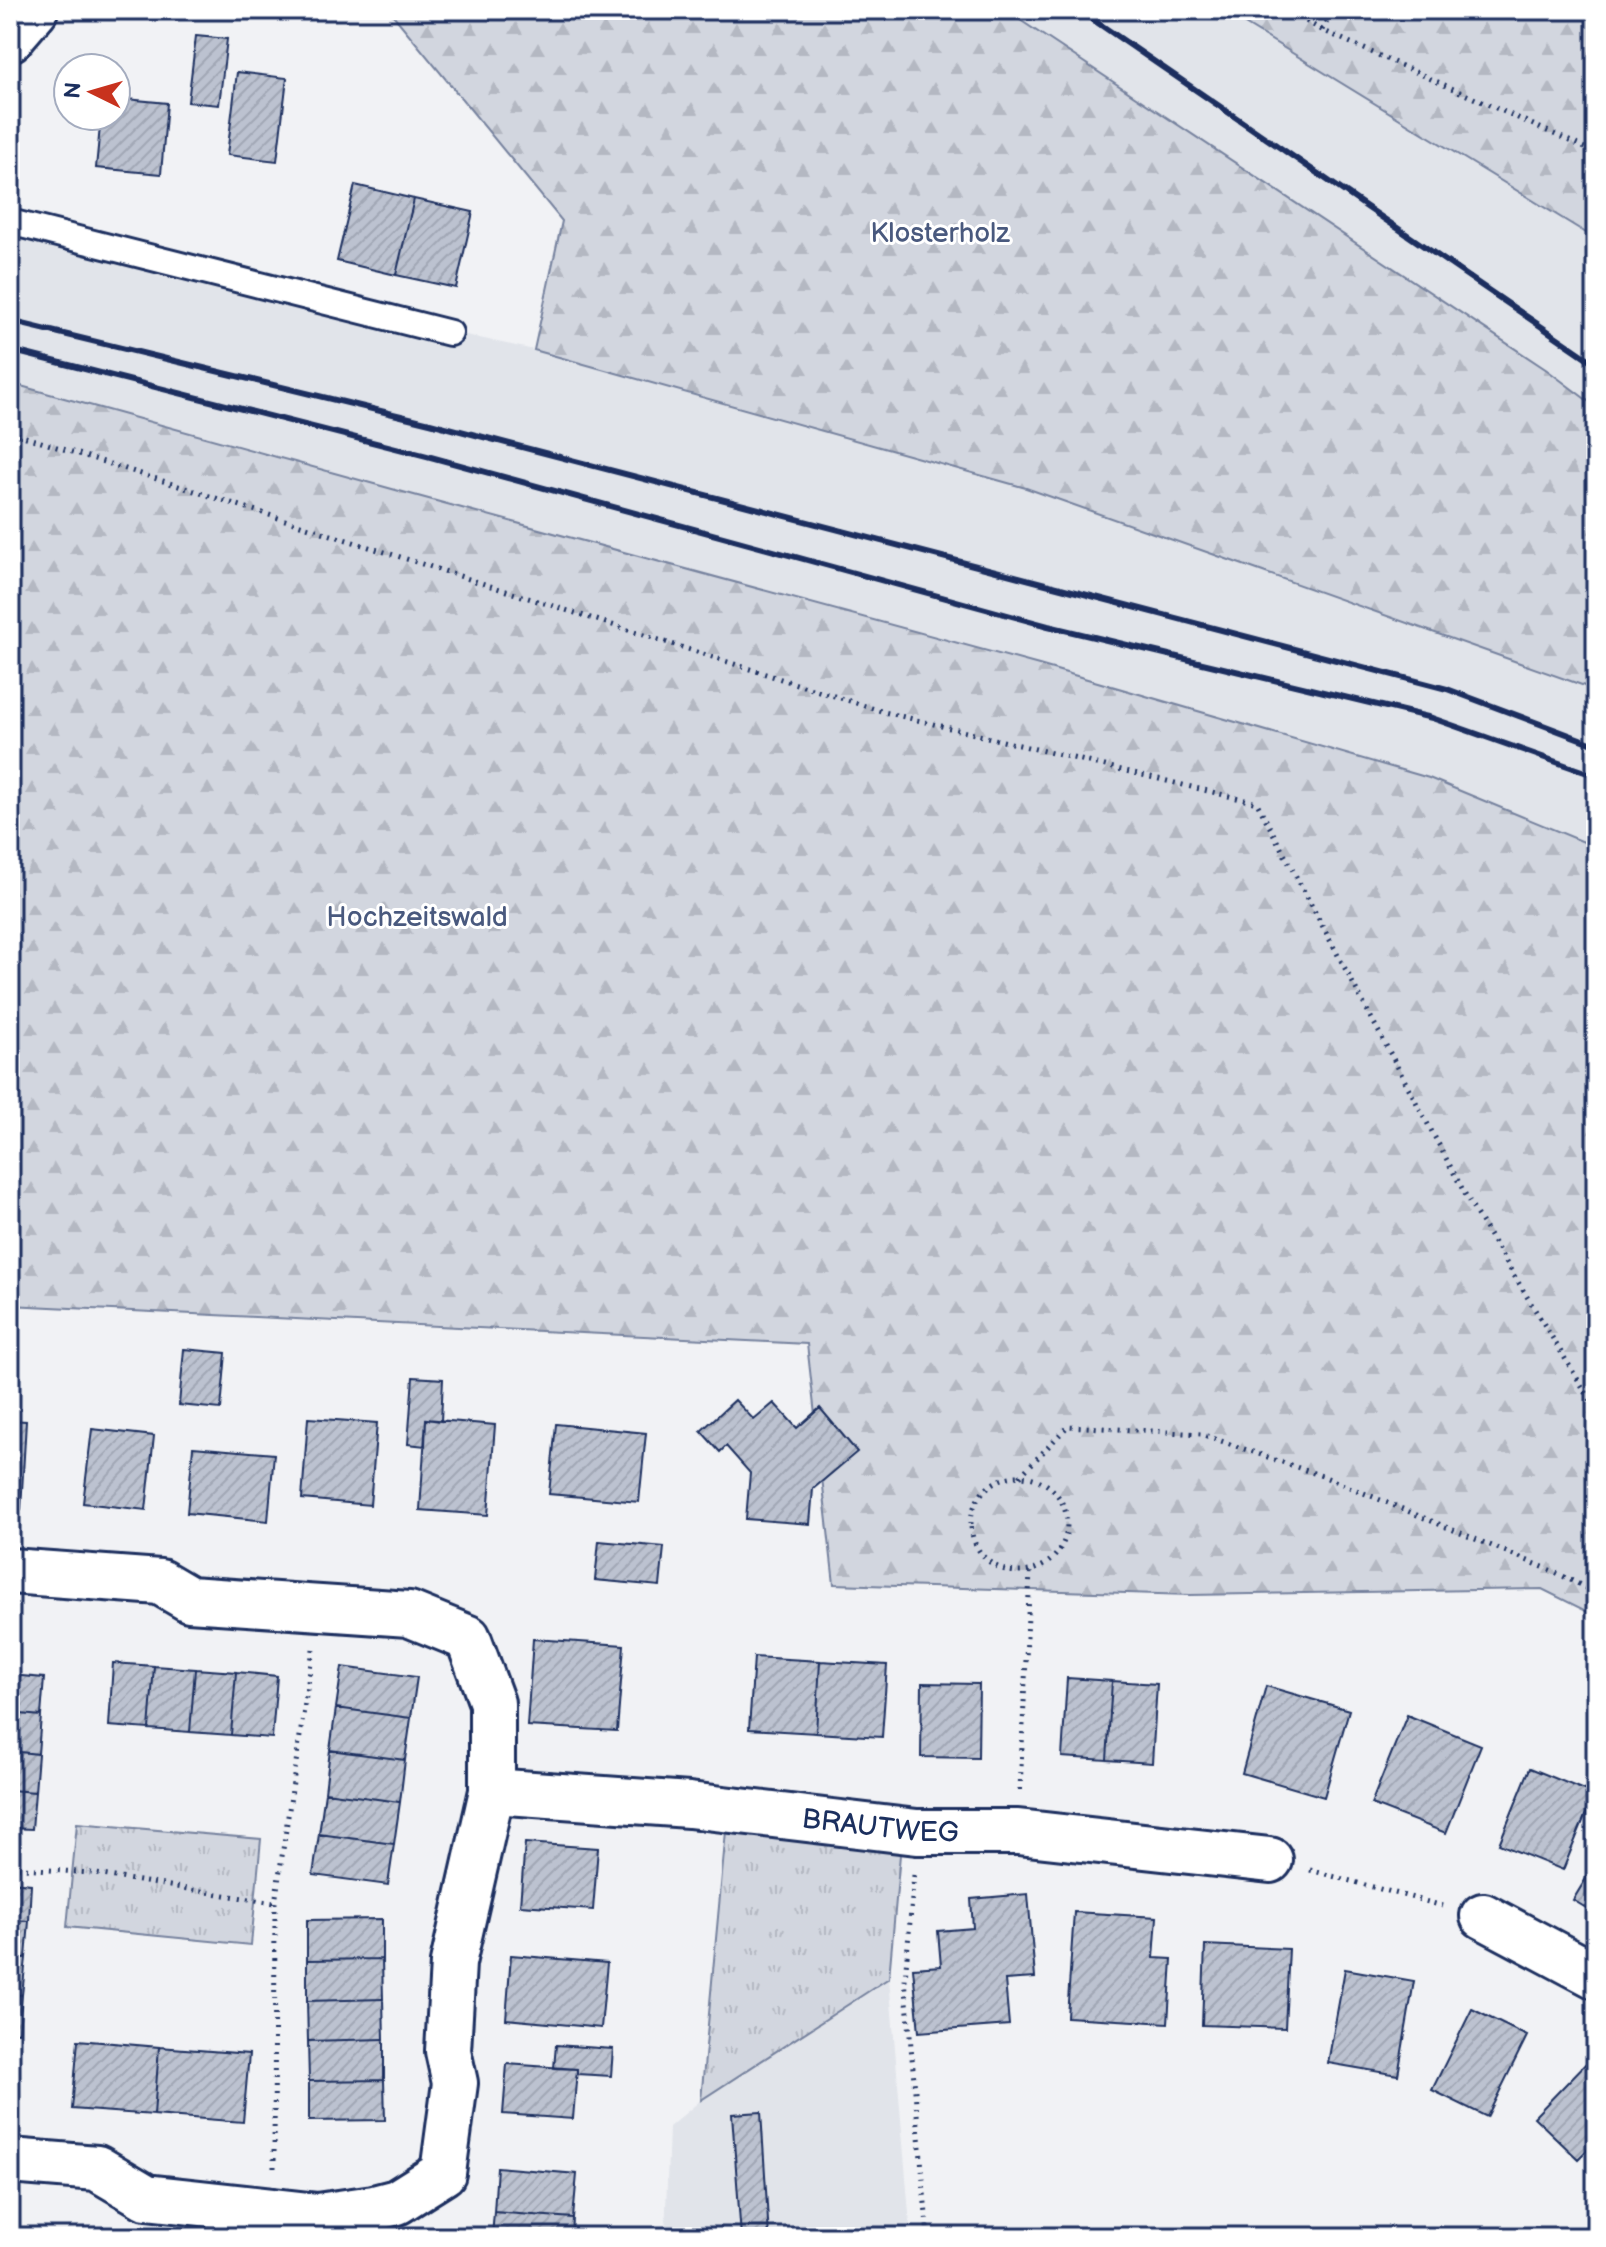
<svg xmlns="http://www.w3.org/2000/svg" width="1606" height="2247" font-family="'Balsamiq Sans',sans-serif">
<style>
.built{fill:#e1e4ea}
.forest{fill:url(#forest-firs);stroke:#76829e;stroke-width:2}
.park{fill:url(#park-tufts);stroke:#76829e;stroke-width:2}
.building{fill:url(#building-hatch);stroke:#1b2f5e;stroke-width:2}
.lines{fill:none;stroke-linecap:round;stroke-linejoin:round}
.lane-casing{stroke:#1b2f5e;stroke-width:30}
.street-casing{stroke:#1b2f5e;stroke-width:50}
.path{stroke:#1b2f5e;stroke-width:5;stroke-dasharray:2 6;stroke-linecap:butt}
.lane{stroke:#fff;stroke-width:24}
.street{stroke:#fff;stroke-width:44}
.rail{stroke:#1b2f5e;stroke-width:6}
.labels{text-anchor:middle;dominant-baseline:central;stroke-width:6;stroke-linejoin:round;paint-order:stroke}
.park-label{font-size:28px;fill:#49597e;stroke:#fff}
.street-label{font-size:28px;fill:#1b2f5e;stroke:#fff}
</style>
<defs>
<pattern id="forest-firs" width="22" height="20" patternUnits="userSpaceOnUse" patternTransform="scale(2)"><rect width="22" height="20" fill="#d2d6df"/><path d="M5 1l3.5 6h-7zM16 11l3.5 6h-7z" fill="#b4b8c2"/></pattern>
<pattern id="park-tufts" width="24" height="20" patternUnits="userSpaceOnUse" patternTransform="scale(2)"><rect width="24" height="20" fill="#d2d6df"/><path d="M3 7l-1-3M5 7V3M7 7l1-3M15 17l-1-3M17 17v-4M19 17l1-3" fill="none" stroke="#b4b8c2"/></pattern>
<pattern id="building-hatch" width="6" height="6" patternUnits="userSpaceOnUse" patternTransform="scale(2)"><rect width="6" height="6" fill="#bcc2d0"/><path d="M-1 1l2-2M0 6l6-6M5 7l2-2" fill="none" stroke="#a1a7b5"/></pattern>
</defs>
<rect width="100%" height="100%" fill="#f1f2f5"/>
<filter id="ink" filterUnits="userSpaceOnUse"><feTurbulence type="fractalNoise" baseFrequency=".0125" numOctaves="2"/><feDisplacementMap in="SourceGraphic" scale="16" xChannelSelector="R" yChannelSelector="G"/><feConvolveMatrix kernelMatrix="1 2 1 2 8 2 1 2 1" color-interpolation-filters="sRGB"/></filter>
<g filter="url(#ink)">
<!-- built -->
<path class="built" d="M1005,10H1222L1596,239V407L1547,370Z
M10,234L534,350L1026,488L1596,690V847L1429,778L1039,665L403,492L10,383Z
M889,1978L911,2237H665L669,2127L701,2100Z"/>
<!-- forest -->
<path class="forest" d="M389,10H1005L1547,370L1596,407V690L1026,488L534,350L562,221Z
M1222,10H1596V239Z
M10,383L403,492L1039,665L1429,778L1596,847V1616L1542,1589L1190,1595L834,1584L807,1344L10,1305Z"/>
<!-- park -->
<path class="park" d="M77,1823L261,1839L251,1945L67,1927Z
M726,1831L901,1843L889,1978L701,2100Z"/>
<!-- building -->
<path class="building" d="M196,36L227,39L219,105L188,102Z
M237,72L287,78L277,161L227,155Z
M116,98L167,103L161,174L96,168L101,116H116Z
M355,185L414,199L396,275L337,261Z
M414,199L473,212L456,288L396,275Z
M184,1349L226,1353L221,1409L179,1405Z
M413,1377L443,1379L441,1421L426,1419L425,1446L408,1444Z
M735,1400L754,1420L774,1403L797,1428L820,1408L857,1452L813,1489L810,1524L746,1519L750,1473L726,1446L720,1452L701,1431Z
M308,1418L377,1423L370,1505L302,1499Z
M426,1419L495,1425L488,1515L420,1510Z
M10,1420L26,1421L21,1509H10Z
M556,1424L646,1433L639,1502L549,1494Z
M92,1429L154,1436L146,1510L83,1503Z
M193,1447L274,1454L268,1521L187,1513Z
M599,1541L664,1547L660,1586L595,1580Z
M533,1639L624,1645L617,1731L527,1726Z
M754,1657L820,1661L816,1733L749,1729Z
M820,1661L887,1665L882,1737L816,1733Z
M113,1663L154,1666L149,1729L109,1726Z
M154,1666L195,1669L190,1732L149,1729Z
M342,1667L417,1677L411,1718L336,1708Z
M195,1669L236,1672L231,1735L190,1732Z
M236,1672L277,1676L272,1738L231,1735Z
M10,1675L44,1678L41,1716L10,1713Z
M1067,1678L1112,1681L1107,1760L1062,1757Z
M1112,1681L1157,1684L1152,1763L1107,1760Z
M922,1683L979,1684L978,1758L921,1757Z
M1266,1686L1349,1710L1324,1797L1242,1773Z
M336,1708L411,1718L405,1760L330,1750Z
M10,1713L41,1716L38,1754L10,1751Z
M1407,1715L1481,1745L1446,1833L1371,1804Z
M330,1750L405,1760L400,1802L325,1792Z
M10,1751L38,1754L35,1792L10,1790Z
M1530,1768L1594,1794L1563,1870L1499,1844Z
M10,1790L35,1792L32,1829L10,1828Z
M325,1792L400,1802L394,1844L319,1834Z
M319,1834L394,1844L388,1885L313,1875Z
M525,1843L598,1848L593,1910L520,1905Z
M1596,1862V1914L1573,1900Z
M10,1882L31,1884L29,1921L10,1920Z
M1028,1894L1035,1978L1005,1980L1009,2025L919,2032L913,1968L941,1966L938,1931L973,1928L971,1899Z
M1074,1912L1157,1917L1154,1958L1172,1959L1168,2023L1067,2017Z
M382,1919V1959L307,1960V1920Z
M10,1920L29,1921L26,1958L10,1957Z
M1205,1945L1289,1949L1285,2028L1202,2025Z
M511,1955L607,1963L601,2028L506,2019Z
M10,1957L26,1958L22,1995L10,1994Z
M382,1959L383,1999L307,2001V1960Z
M1345,1969L1414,1981L1398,2075L1328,2063Z
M10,1994L22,1995L19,2032L10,2031Z
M383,1999L384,2039L308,2041L307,2001Z
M1472,2009L1527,2036L1487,2117L1432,2090Z
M384,2039V2080L309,2081L308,2041Z
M78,2040L159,2047L154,2115L72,2109Z
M556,2045L613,2049L611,2076L577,2074V2069L554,2068Z
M159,2047L249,2054L243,2122L154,2115Z
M1595,2054L1596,2141L1578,2159L1534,2117Z
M507,2064L577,2069L573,2119L503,2114Z
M384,2080L385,2120L309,2121V2081Z
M761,2112L769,2237H741L732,2114Z
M497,2167L577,2174L573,2218L494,2212Z
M494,2212L573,2218L572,2237H492Z
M1421,2230L1424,2237H1405Z"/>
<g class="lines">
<defs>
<path id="lane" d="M10,222L450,333"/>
<g id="street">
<path d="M10,39L35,10"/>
<path d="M10,1571L160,1582L189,1599L409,1614L468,1638L492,1703V1791L453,1963L448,2051L455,2083L443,2173L397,2202L374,2208L318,2216L146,2197L97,2168L10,2161"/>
<path id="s1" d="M492,1791L689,1805L917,1832H1018L1270,1860"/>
<path d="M1483,1916L1596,1976"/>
</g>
</defs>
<!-- lane casing -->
<use href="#lane" class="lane-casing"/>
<!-- street casing -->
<use href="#street" class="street-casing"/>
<!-- path -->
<path class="path" d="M1285,10L1322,30L1596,153
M1322,30L1334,10
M10,432L884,712L1257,803L1472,1207L1596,1409
M971 1524a48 48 0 1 1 96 0a48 48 0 1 1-96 0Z
M1020,1476L1068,1426L1201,1434L1325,1477L1555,1572L1596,1593
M1020,1790L1030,1572
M10,1867L90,1873L274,1903
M1310,1870L1443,1906
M914,1875L905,1979L928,2237
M274,2168L275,1903L313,1649"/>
<!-- lane -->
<use href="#lane" class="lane"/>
<!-- street -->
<use href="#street" class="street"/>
<!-- rail -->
<path class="rail" d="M1079,10L1596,364
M10,321L430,423L1447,689L1596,745
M10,350L427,456L1048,626L1432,718L1596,776"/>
</g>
</g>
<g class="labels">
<!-- park labels -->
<g class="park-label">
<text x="940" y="233">Klosterholz</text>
<text x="417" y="917">Hochzeitswald</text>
</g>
<!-- street labels -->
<g class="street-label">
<text stroke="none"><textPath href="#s1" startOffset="390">BRAUTWEG</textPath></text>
</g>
</g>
<!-- margin -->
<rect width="1606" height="2247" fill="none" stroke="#fff" stroke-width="40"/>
<rect x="20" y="20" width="1566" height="2207" fill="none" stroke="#1b2f5e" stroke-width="3" filter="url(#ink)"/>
<!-- north arrow -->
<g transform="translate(92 92) rotate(275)"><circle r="38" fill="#ffffff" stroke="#a4acbf" stroke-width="2"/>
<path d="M0-6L14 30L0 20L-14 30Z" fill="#c8321e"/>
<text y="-12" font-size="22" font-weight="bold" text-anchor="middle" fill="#1b2f5e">N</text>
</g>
</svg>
